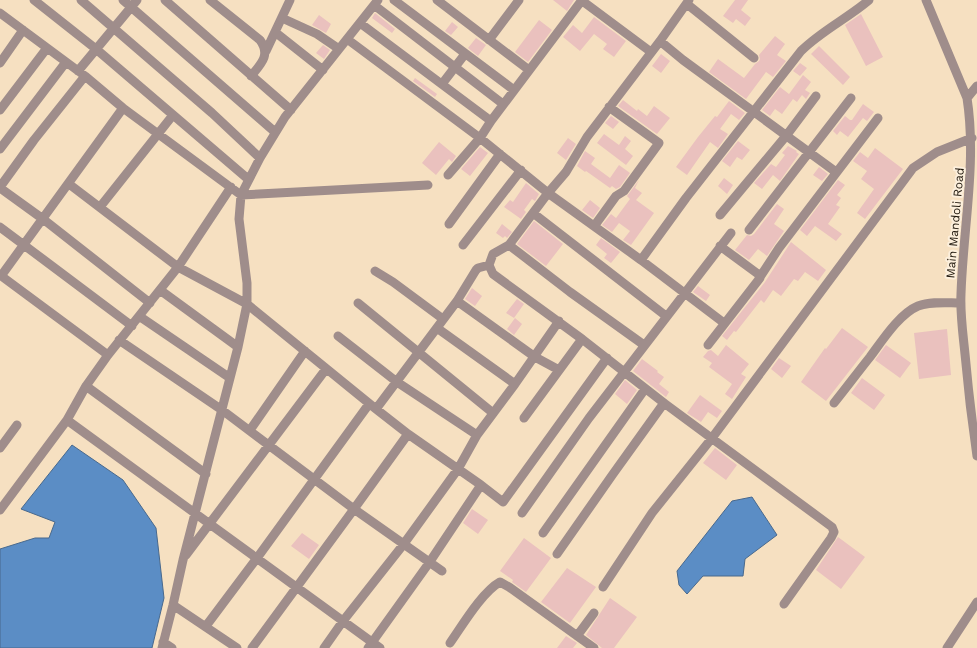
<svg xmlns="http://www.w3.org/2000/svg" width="977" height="648" font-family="'Work Sans',sans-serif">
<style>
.water{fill:#5b8dc5;stroke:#49698d}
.building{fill:#eac1be}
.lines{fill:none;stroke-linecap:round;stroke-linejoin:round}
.minor{stroke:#9f8d8b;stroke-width:9}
.labels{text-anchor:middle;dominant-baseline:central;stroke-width:4;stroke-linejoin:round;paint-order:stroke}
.street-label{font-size:12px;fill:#1e160b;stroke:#fcefdc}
</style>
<rect width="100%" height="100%" fill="#f6e0c1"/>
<!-- water -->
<path class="water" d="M72,445L123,480L156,528L164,598L152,648H0V549L35,538H49L55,522L21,509Z
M752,497L777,535L745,559L743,576H703L687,594L679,585L677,571L732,501Z"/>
<!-- building -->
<path class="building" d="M553,0H574L567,11Z
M735,0H748L741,10L751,18L745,26L736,19L733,23L723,16Z
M375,13L395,29L392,33L372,18Z
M861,14L883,57L866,66L845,25Z
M319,15L331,24L326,33L312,25Z
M594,17L626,41L614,57L603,49L607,44L594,34L580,51L563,37L573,25L582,33Z
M539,20L552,30L528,62L515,52Z
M452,22L458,27L451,35L445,31Z
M775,36L785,44L777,55L786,61L773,77L766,72L746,99L709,72L718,59L744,78L755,64L759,61L760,59L759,55Z
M476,38L486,45L478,56L468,48Z
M323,45L330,50L324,59L316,53Z
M819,46L850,77L843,85L811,54Z
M661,54L670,61L661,73L652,66Z
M800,63L807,68L800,76L793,71Z
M803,75L811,82L805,90L810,93L806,99L802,95L797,102L793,99L782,114L775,109L770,116L762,110L780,87L789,94Z
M415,78L437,94L435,97L413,81Z
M623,100L637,111L638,109L647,116L654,106L670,118L657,134L618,106Z
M729,101L745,113L739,120L731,114L720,129L728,134L718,148L710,142L687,175L676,167L698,137L715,116L717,117Z
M863,104L874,112L867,121L863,118L848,137L840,131L837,135L833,131L845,116L850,120H852Z
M611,116L619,122L613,129L605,123Z
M604,134L619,145L625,136L631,141L625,149L633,156L626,165L597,143Z
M568,138L576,144L566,160L557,153Z
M738,141L750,150L742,160L737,157L730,167L722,161Z
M439,142L456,156L452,162L449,159L436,175L422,163Z
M788,146L797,151L796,152L799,154L780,181L773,175L762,189L754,183L771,164L776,167L785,155L782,153Z
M480,147L488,153L470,176L461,169Z
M875,148L903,169L865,219L857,213L874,189L861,179L867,171L853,161L860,152L868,158Z
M585,151L595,158L591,164L610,178L619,165L630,173L620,187L616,189L612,186L610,188L586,171L585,172L577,166Z
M819,167L828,174L822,181L813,175Z
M724,178L733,185L727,194L718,186Z
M639,180L635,188L642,193L636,200L654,213L631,245L623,240L630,231L619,223L612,232L602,225L611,214L616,218L630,199L627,196Z
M838,180L845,185L837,195L841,198L836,205L840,207L828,224L842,234L836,241L815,226L807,236L800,230Z
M526,183L539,194L535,201L532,199L524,210L526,212L521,219L504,207L510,200L513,202Z
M590,200L600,208L593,218L582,210Z
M777,204L784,209L774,224L784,231L767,256L758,249L749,260L735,250L747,235L751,236L754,234Z
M534,221L563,244L546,266L517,244Z
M502,224L512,232L507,238L505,236L503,238L496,233Z
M601,238L620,252L611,263L604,258L607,254L596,245Z
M791,242L826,270L818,281L805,272L798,281L794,279L781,296L773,290L764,303L761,300L736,332L734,331L727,340L722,336L765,282Z
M698,286L710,295L706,301L693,292Z
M472,288L482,296L475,306L465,299Z
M517,299L524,304L514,318L506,313Z
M515,318L522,324L514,335L507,329Z
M842,328L868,347L826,401L801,382L825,348L826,349Z
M947,329L951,375L919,379L914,333Z
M726,345L749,364L741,374L746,377L732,399L725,394L732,384L709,367L712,363L703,357L708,351L711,350L718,356Z
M886,345L911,363L900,378L875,360Z
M779,358L791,366L782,378L771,369Z
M642,359L658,371L657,372L664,377L659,384L669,392L666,397L633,371Z
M862,378L885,395L874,410L851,393Z
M625,380L637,390L627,404L615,394Z
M700,395L722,411L717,418L708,412L701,422L687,413Z
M715,448L737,465L726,480L703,463Z
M472,509L488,520L478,534L463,523Z
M302,533L319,545L309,559L291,546Z
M838,537L865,557L841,589L816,570Z
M524,538L551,558L526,592L512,582L513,580L500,571Z
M567,568L596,587L570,623L541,602Z
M610,598L637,617L614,648H602L586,635Z
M566,636L577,643L573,648H557Z"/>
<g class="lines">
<!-- minor -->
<path class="minor" d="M34,0L96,49L248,179
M81,0L212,113L260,158
M123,0L275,132
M165,0L291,110
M210,0L260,40C271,55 261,64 251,76
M394,0L514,90
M437,0L529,70
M581,0L651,52
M689,0L660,41L587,137L566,172L548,193L509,245L493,254L489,265L493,274L582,339L664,403L832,527L834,532L831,538L784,604
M926,0L967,98C977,162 963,229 961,294C960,314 963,334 965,354C968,388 972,422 977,456
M687,4L754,58
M374,5L503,104
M0,13L85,76L123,108L241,195L428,185
M282,18L317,34L339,49
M360,23L491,121
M275,32L323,70
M347,39L480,138L548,193L641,260L724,323
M489,40L519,0
M660,41L683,60L836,172
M266,51L290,0
M0,63L23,30
M78,71L137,0
M442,84L465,54
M967,98L977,86
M0,110L47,48
M0,149L66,62
M448,175L480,138L491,121L582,0
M69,184L178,267L247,304L376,409L408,434L481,485L503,502L607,358
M0,187L34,140L85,76
M0,188L43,219L150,303
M100,207L173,115
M533,213L666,316
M720,215L786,136L816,96
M449,224L500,154
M595,225L616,196L624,191L659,143L609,107
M0,227L132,326
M749,230L851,98
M463,245L521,170
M509,245L570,292L644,345
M641,260L686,198L801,51C821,31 848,18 869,0
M375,271L393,282L443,319
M0,275L108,355
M1,276L123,108
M760,277L779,248L878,118
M160,290L238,347
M457,301L535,357L559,370
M358,303L493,413
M139,316L230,378
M437,328L515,384
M338,336L397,382L477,435
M119,340L222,410L354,509L442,571
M708,345L760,278L758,274L720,246
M86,386L206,474
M834,403C846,388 858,372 870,357C882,341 899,314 918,306C931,301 947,303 961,303
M376,409L457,301L476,270L478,268L489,265
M524,418L582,339
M67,420L380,648
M250,430L305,351
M0,448L17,425
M0,510L67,420L86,386L108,355L178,267L231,187
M522,513L589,418L731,233
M543,533L645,389
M557,554L613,474L664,403
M186,555L326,369
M603,587L652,513L712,438L913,168L937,152L972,138
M173,605L237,648
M206,626L257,558L369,404
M577,636L594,613
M163,642L172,648
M450,643C462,626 482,592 500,582L509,587L594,648
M162,648L173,605L183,560L238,347L247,304V283L239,219L241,195L260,158L285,117L378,0
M252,648L354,509L408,434
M324,648L343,621L403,545L458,469L477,435L515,384L559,321
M368,648L429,563L481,485
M947,648L977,602"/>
</g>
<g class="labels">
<!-- street labels -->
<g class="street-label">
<text transform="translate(955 223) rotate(-85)">Main Mandoli Road</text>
</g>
</g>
</svg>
